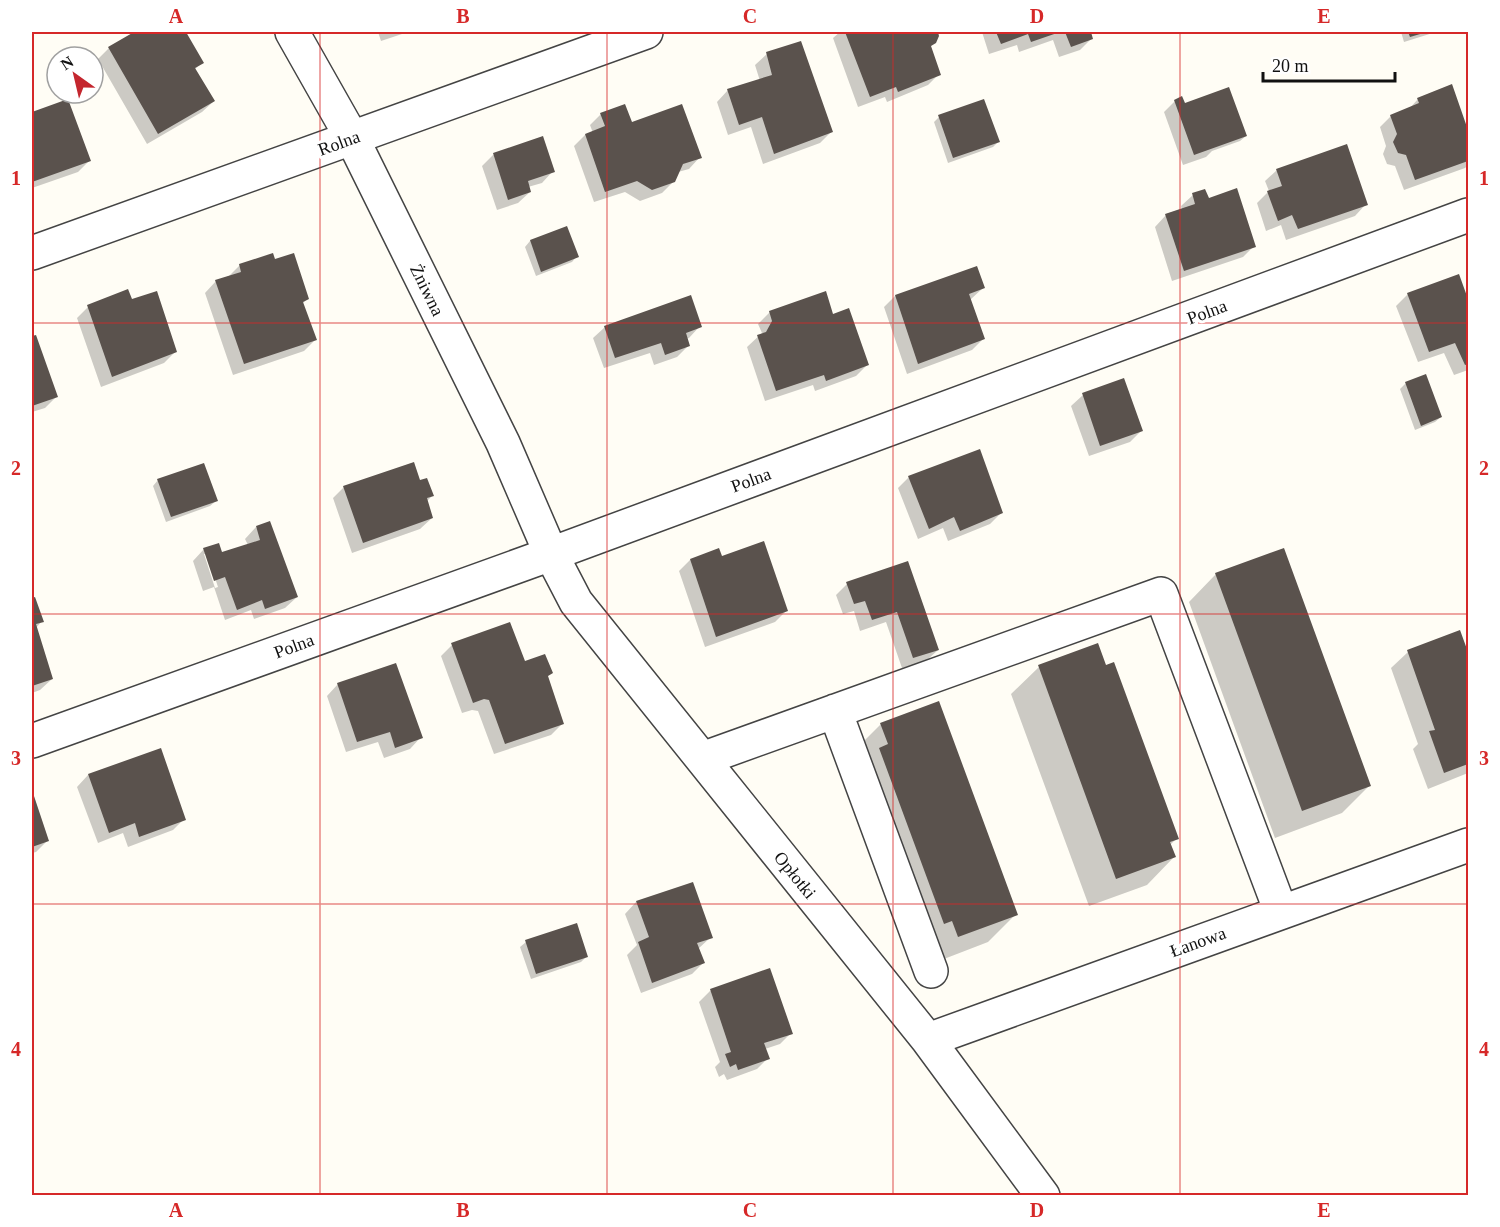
<svg xmlns="http://www.w3.org/2000/svg" width="1500" height="1227" font-family="'Times New Roman',serif">
<style>
.shadow{fill:#0003;fill-rule:evenodd}
.building{fill:#5a524d}
.lines{fill:none;stroke-linecap:round;stroke-linejoin:round}
.minor-casing{stroke:#444;stroke-width:36}
.minor{stroke:#fff;stroke-width:33}
.grid{fill:none;stroke:#d62828;stroke-width:1.5;stroke-opacity:0.55}
.labels{text-anchor:middle;dominant-baseline:central;stroke-width:6;stroke-linejoin:round;paint-order:stroke}
.street-label{font-size:18px;fill:#111;stroke:#fff}
.neatline{fill:none;stroke:#d62828;stroke-width:2}
.grid-label{font-size:20px;text-anchor:middle;font-weight:bold;fill:#d62828}
</style>
<rect width="100%" height="100%" fill="#fffdf5"/>
<!-- shadow -->
<path class="shadow" d="M137,32H171L172,33L175,32H184L202,63L194,70L214,101L202,112L147,144L98,59L109,48Z
M378,32H408L381,41Z
M840,32H936L938,35L930,47L939,74L928,85L887,102L885,97L858,107L833,38Z
M982,32H1089L1091,39L1080,50L1059,57L1053,40L1019,52L1017,45L989,54Z
M1401,32H1436L1404,42Z
M767,54L831,132L820,143L763,164L751,127L728,135L717,102L728,90L760,81L755,65Z
M1451,86L1468,135V165L1465,168L1404,190L1395,166L1387,164L1383,154L1386,146L1380,127L1391,116L1409,109L1418,99Z
M67,101L89,161L78,172L32,188V113Z
M1175,101L1184,105L1246,136L1240,141L1212,151L1206,157L1183,165L1164,112Z
M601,114L631,124L700,157L689,169L678,172L674,181L662,193L640,201L625,192L594,202L574,146L585,135L593,133L590,125Z
M939,117L998,142L993,147L948,163L934,122Z
M542,138L553,171L542,183L528,187L530,192L518,203L497,210L482,166L493,155Z
M1277,170L1366,204L1355,216L1286,240L1281,225L1266,231L1257,203L1269,191L1265,181Z
M1193,195L1208,200L1254,246L1243,257L1172,281L1155,227L1166,215L1182,210L1181,206Z
M566,228L577,256L572,262L536,276L525,247L530,241Z
M274,261L307,299L302,304L315,340L304,351L233,375L205,293L216,281L229,276L240,265Z
M1459,276L1468,303V370L1454,375L1444,353L1418,362L1396,306L1408,294Z
M983,288L970,300L983,339L972,350L907,374L884,307L895,296Z
M131,301L175,352L164,363L101,387L77,318L88,307Z
M770,312L832,316L867,365L856,376L815,391L813,385L765,401L747,347L762,333L758,324Z
M700,326L689,338L686,339L688,346L677,357L654,365L650,353L604,368L593,338L605,327Z
M35,336L56,397L45,408L32,412V338Z
M1425,376L1441,417L1435,422L1415,430L1400,389L1405,384Z
M1124,380L1141,431L1130,442L1089,456L1071,406L1083,395Z
M909,477L1002,512L990,524L948,541L943,528L918,539L898,488Z
M158,480L216,501L210,506L166,522L153,486Z
M344,487L432,496L426,502L432,518L420,529L352,553L333,498Z
M256,527L297,597L285,608L254,619L251,610L225,620L214,587L203,591L193,561L204,549L221,554L248,545L245,539ZM204,554H207L218,587L215,588Z
M721,558L786,611L775,622L705,647L679,571L690,560Z
M907,563L938,650L926,661L902,668L886,622L860,631L854,611L843,614L836,595L847,584Z
M1216,574L1369,786L1342,813L1275,838L1189,602Z
M34,598L42,621L36,628L52,679L40,690L32,693V600Z
M1459,632L1468,656V773L1428,789L1413,749L1418,744L1391,668L1408,652Z
M452,645L524,663L547,677L562,724L551,735L494,754L478,711L472,710L462,713L441,656Z
M1097,645L1177,838L1170,845L1174,857L1147,885L1089,906L1011,694L1039,667Z
M338,684L421,737L410,749L384,758L378,742L346,752L327,696Z
M881,724L1016,914L988,942L931,964L853,752Z
M88,775L184,819L173,830L128,847L123,833L98,843L77,787Z
M32,793L47,841L36,852L32,853Z
M636,902L711,937L698,949L703,963L692,974L641,993L627,955L637,945L625,914Z
M526,942L586,957L581,962L531,979L520,947Z
M769,970L791,1033L780,1044L765,1049L768,1058L757,1069L727,1080L724,1074L719,1077L715,1067L720,1062L699,1002L710,991Z"/>
<!-- building -->
<path class="building" d="M134,32H186L204,63L195,68L215,101L158,134L108,47Z
M845,32H938L939,36L936,43L931,46L941,75L898,92L896,87L870,97Z
M996,32H1060L1031,42L1028,34L1001,44Z
M1065,32H1091L1093,39L1071,47Z
M1408,32H1427L1410,37Z
M801,41L833,132L774,154L762,117L739,125L727,89L772,75L766,52Z
M1452,84L1468,130V161L1415,180L1406,155L1398,153L1393,142L1397,134L1390,115L1419,103L1417,98Z
M1229,87L1247,136L1194,155L1174,100L1182,96L1185,103Z
M68,99L91,161L32,182V112Z
M984,99L1000,142L953,158L938,115Z
M625,104L632,122L682,104L702,158L683,164L675,182L652,190L637,181L605,192L585,134L605,126L600,113Z
M543,136L555,172L528,181L531,192L508,200L493,153Z
M1347,144L1368,205L1298,229L1292,215L1278,221L1267,191L1282,186L1276,169Z
M1237,188L1256,247L1184,271L1165,214L1195,204L1192,193L1205,189L1209,198Z
M567,226L579,257L541,272L530,240Z
M273,253L275,259L294,253L309,299L303,302L317,340L244,364L215,280L241,272L239,264Z
M977,266L985,288L969,294L985,339L918,364L895,295Z
M1459,274L1468,299V364L1465,365L1455,343L1429,352L1407,293Z
M128,289L132,299L157,291L177,352L112,377L87,305Z
M826,291L833,314L849,308L869,365L826,381L824,375L776,391L757,335L766,332L772,321L769,311Z
M691,295L702,327L686,333L690,346L665,355L661,343L615,358L604,326Z
M36,335L58,397L32,406V336Z
M1426,374L1442,417L1421,426L1405,382Z
M1124,378L1143,431L1100,446L1082,393Z
M980,449L1003,513L960,531L954,517L929,529L908,476Z
M414,462L420,480L427,478L434,496L427,498L433,518L363,543L343,486Z
M204,463L218,501L171,517L157,479Z
M270,521L298,597L265,609L262,600L237,610L225,577L214,581L203,548L219,543L222,552L260,540L256,526Z
M764,541L788,611L716,637L690,559L719,548L722,556Z
M1284,548L1371,786L1302,811L1215,573Z
M908,561L939,650L913,658L897,612L872,620L865,601L854,604L846,582Z
M35,597L44,622L36,624L53,679L32,686V598Z
M510,622L525,661L545,654L553,673L548,676L564,724L505,744L489,700L484,699L473,703L451,643Z
M1460,630L1468,652V764L1444,773L1429,731L1435,730L1407,650Z
M1098,643L1106,665L1114,662L1179,839L1170,842L1176,857L1116,879L1038,665Z
M396,663L423,738L395,748L390,732L357,742L337,683Z
M939,701L1018,915L958,937L952,921L944,924L879,748L888,744L880,723Z
M161,748L186,820L139,837L135,823L109,833L88,774Z
M32,790L49,841L32,847Z
M693,882L713,938L697,943L705,963L652,983L638,942L649,937L636,901Z
M577,923L588,957L536,974L525,940Z
M770,968L793,1034L764,1043L770,1059L738,1070L736,1064L730,1067L725,1054L731,1052L710,989Z"/>
<g class="lines">
<defs>
<path id="minor" d="M292,32L352,138L503,443L551,554L576,602L928,1040L1043,1196
M32,253L646,32
M835,711L931,971
M32,741L551,554L1468,215
M702,759L1161,594L1281,912
M928,1040L1468,845"/>
</defs>
<!-- minor casing -->
<use href="#minor" class="minor-casing"/>
<!-- minor -->
<use href="#minor" class="minor"/>
</g>
<!-- grid -->
<path class="grid" d="M320,32V1196M607,32V1196M893,32V1196M1180,32V1196M32,323H1468M32,614H1468M32,904H1468"/>
<g class="labels">
<!-- street labels -->
<g class="street-label">
<text transform="translate(339 143) rotate(-20)">Rolna</text>
<text transform="translate(427 290) rotate(64)">Żniwna</text>
<text transform="translate(1207 312) rotate(-20)">Polna</text>
<text transform="translate(751 480) rotate(-20)">Polna</text>
<text transform="translate(294 646) rotate(-20)">Polna</text>
<text transform="translate(795 875) rotate(51)">Opłotki</text>
<text transform="translate(1198 942) rotate(-20)">Łanowa</text>
</g>
</g>
<!-- border -->
<rect width="1500" height="1227" fill="none" stroke="#ffffff" stroke-width="66"/>
<!-- north arrow -->
<g transform="translate(75 75) rotate(326)"><circle r="28" fill="#ffffff" stroke="#a0a0a0" stroke-width="1.5"/>
<path d="M0-4.5L10 22L0 15L-10 22Z" fill="#c4262e"/>
<text y="-9" font-size="16" font-weight="bold" text-anchor="middle" fill="#111111">N</text>
</g>
<!-- scale -->
<path d="M1263 72v9h132v-9" fill="none" stroke="#111111" stroke-width="3"/>
<text x="1272" y="72" font-size="18" fill="#111111" stroke="#ffffff" stroke-width="4.5" paint-order="stroke">20 m</text>
<rect x="33" y="33" width="1434" height="1161" class="neatline"/>
<g class="grid-label">
<text x="176" y="23">A</text>
<text x="463" y="23">B</text>
<text x="750" y="23">C</text>
<text x="1037" y="23">D</text>
<text x="1324" y="23">E</text>
<text x="16" y="185">1</text>
<text x="1484" y="185">1</text>
<text x="16" y="475">2</text>
<text x="1484" y="475">2</text>
<text x="16" y="765">3</text>
<text x="1484" y="765">3</text>
<text x="16" y="1056">4</text>
<text x="1484" y="1056">4</text>
<text x="176" y="1217">A</text>
<text x="463" y="1217">B</text>
<text x="750" y="1217">C</text>
<text x="1037" y="1217">D</text>
<text x="1324" y="1217">E</text>
</g>
</svg>
